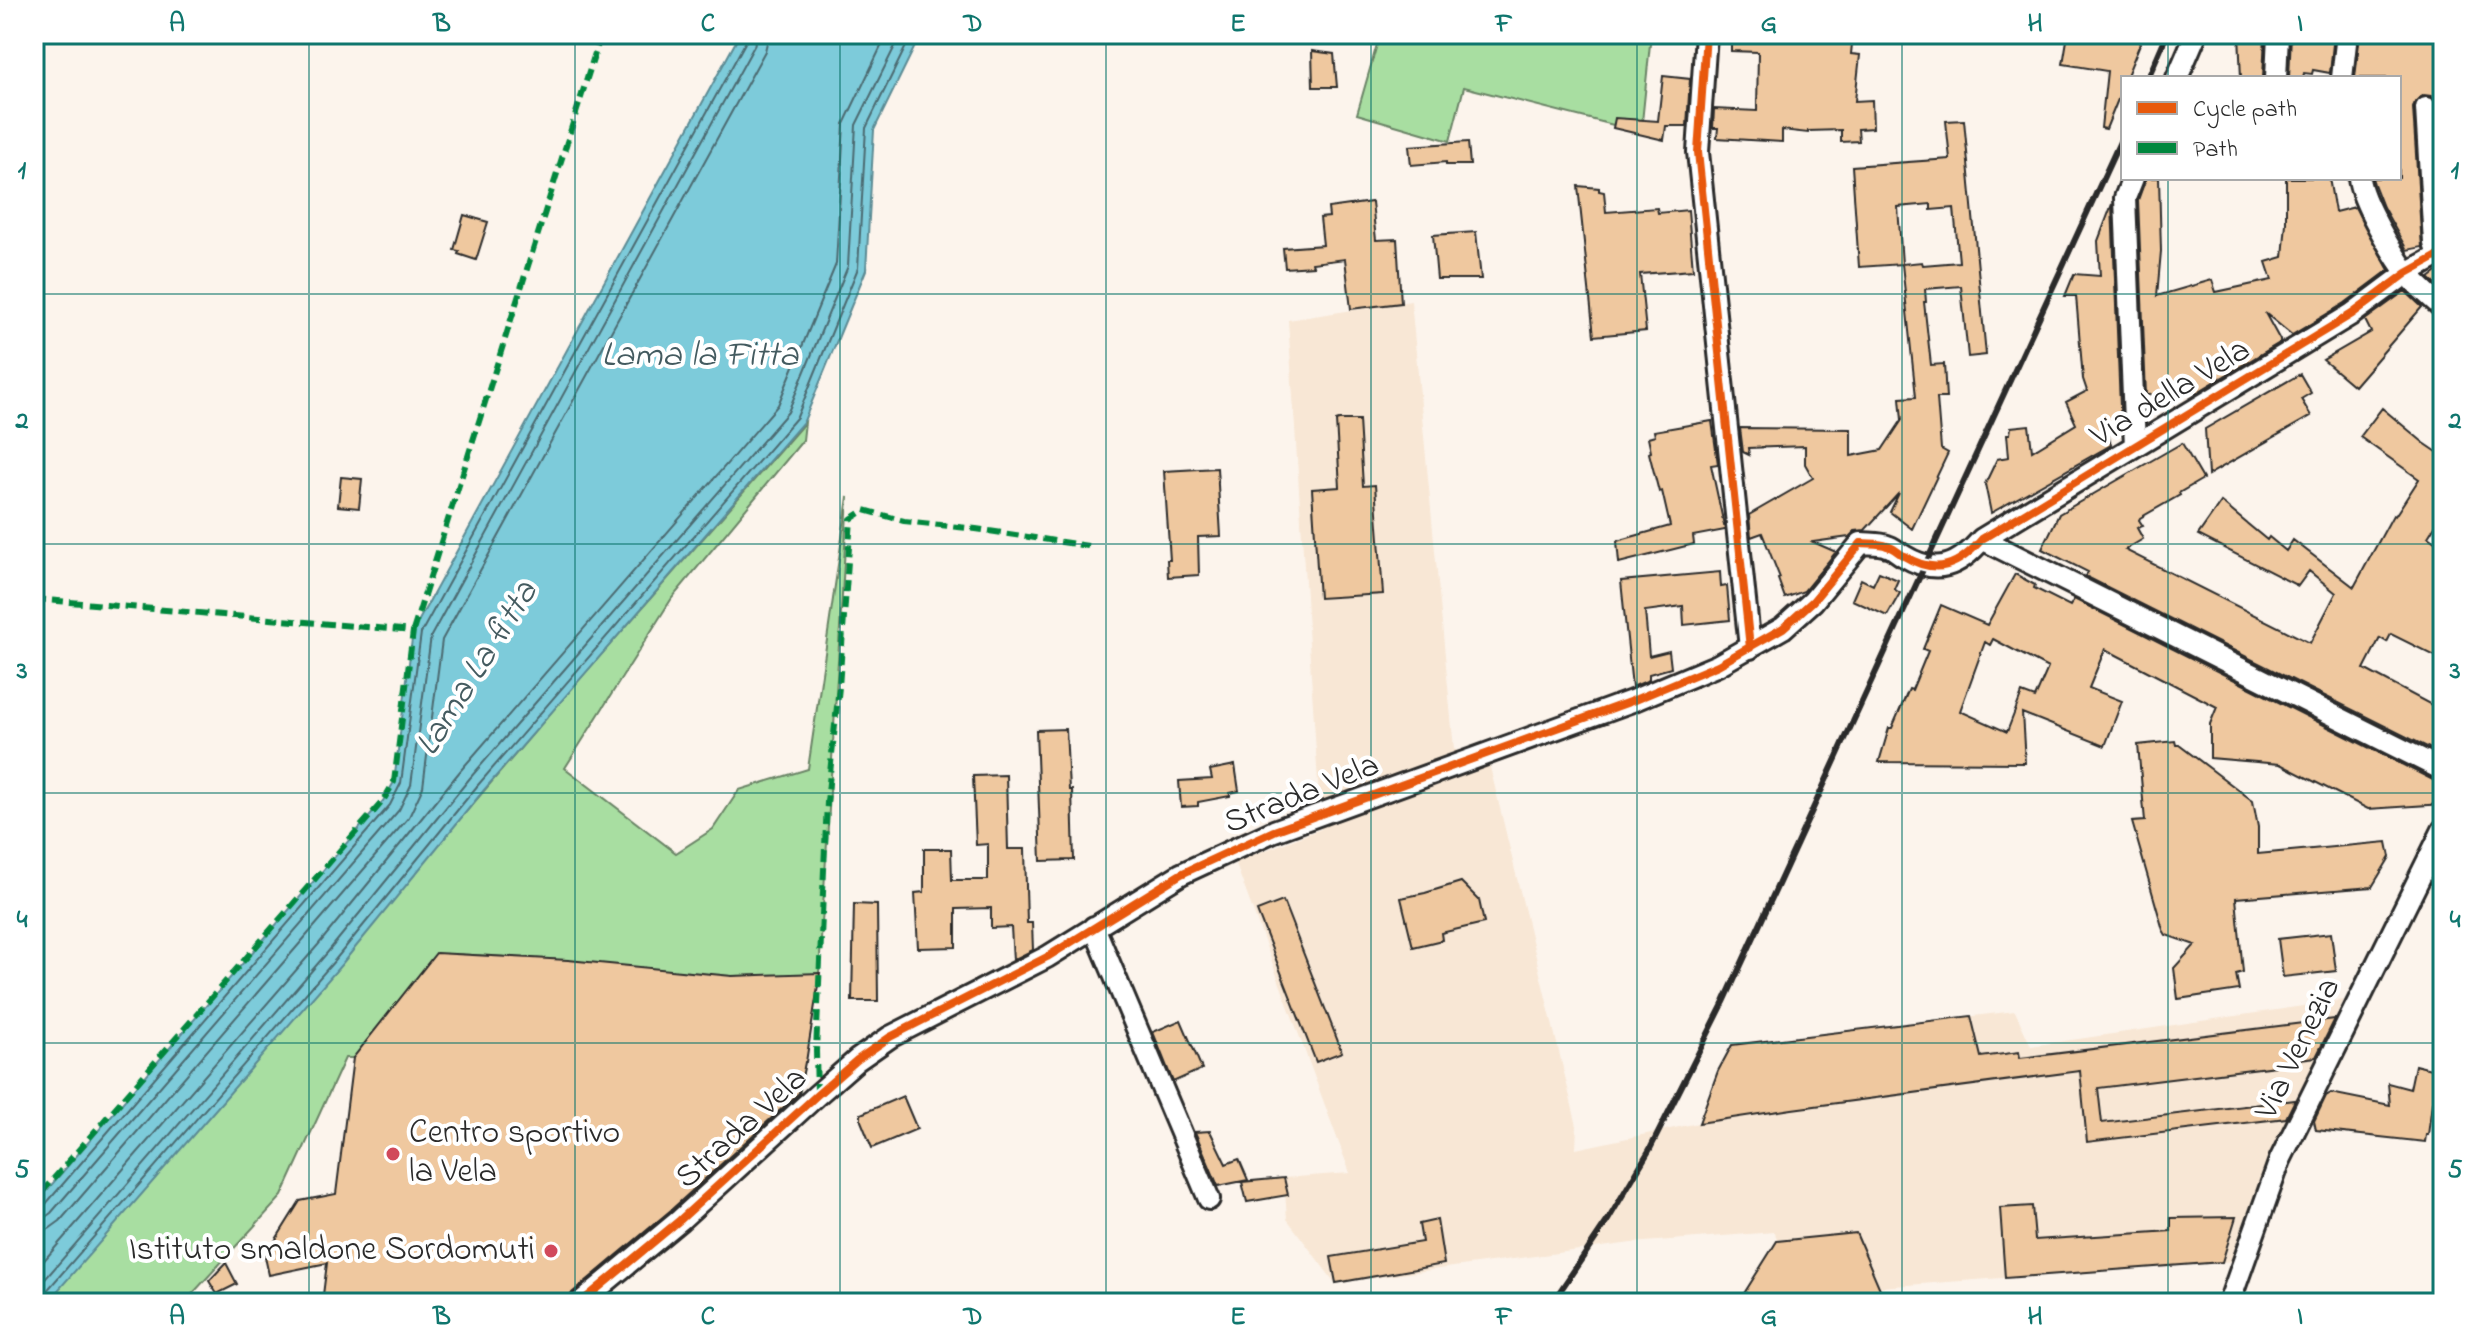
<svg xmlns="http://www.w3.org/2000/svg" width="2477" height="1337" font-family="'Indie Flower',sans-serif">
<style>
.built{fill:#f8e7d5}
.green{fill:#a8dea1;stroke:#6a8466;stroke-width:2;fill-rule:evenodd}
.water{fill:#7dcbda;stroke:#5c8b94;stroke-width:2}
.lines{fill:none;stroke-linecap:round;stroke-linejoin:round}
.shore{stroke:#4c6b71;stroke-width:2}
.building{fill:#efc89f;stroke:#2b2b2b;stroke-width:2;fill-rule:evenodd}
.street-casing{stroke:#2b2b2b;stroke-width:26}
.street{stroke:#fff;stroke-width:20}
.rail{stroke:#2b2b2b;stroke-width:6}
.quiet{stroke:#00873e;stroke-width:6;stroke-dasharray:12 6;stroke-linecap:butt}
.cycleway-casing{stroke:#fff;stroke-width:13}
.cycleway{stroke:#e8590c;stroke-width:8}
.grid{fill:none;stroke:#0f766e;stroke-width:2;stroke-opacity:0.55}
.poi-dot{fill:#d1495b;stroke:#fff;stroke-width:3}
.labels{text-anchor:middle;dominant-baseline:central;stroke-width:8;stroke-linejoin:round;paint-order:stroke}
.street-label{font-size:34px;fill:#2b2b2b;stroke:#fff}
.poi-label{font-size:34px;fill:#2b2b2b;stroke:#fff;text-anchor:start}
.water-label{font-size:36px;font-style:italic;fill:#445b60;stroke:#fff}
.neatline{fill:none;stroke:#0f766e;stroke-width:3}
.grid-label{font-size:26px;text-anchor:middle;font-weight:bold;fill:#0f766e}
</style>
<rect width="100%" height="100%" fill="#fcf4ec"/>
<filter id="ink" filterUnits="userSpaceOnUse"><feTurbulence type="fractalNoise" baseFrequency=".0125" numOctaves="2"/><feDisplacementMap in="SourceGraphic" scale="16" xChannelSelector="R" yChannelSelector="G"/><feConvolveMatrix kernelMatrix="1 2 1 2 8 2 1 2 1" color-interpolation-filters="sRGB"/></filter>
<g filter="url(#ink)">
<!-- built -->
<path class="built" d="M1411,301L1454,749L1490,767L1577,1126L1576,1149L1698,1123L1718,1071L1732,1045L2015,1011L2031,1046L2344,1000L2288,1117L2236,1261L1880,1287L1856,1233L1777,1241L1775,1232L1631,1243L1335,1283L1287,1219L1284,1178L1350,1173L1235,862L1321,829L1288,320Z"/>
<!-- green -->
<path class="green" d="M1380,34H1651L1641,132L1464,87L1450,141L1357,114Z
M805,422L803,440L672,598L565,768L676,853L713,829L739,790L808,769L848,497L819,973L799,1096L611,1274L607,1259L353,1058H345L282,1196L184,1303H46L572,688ZM455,954L575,961L449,1007Z"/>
<!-- water -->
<path class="water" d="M740,34H921L874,130L866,270L804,421L484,790L341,965L47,1303H34V1205L383,801L394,782L413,631Z"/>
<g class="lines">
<!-- shore -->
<path class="shore" d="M34,1210L44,1206L390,805L401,783L421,633L746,41L747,34
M34,1220L44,1218L51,1213L399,810L411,785L431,636L754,46L757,34
M34,1232L49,1229L60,1221L409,817L423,787L442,640L765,51L769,34
M34,1272L318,945L461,770L778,405L836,264L844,124L887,34
M34,1292L327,953L470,778L788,412L848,266L856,125L901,34
M42,1303L44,1294L335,960L478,785L797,417L858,268L866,128L912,34"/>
</g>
<!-- building -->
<path class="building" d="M1731,34H1853L1851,54L1860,55L1855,101L1872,100L1873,128L1858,129L1859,141L1841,142V130L1808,131V133L1782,130V142L1717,138L1718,128H1713L1714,109L1757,111L1758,52L1731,51Z
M2068,34H2144L2126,78H2123V87L2106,129L2101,128L2107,71L2063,64Z
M2239,34H2265L2263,78H2241Z
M2291,34H2334L2330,73L2313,70L2312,74L2304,73L2303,78H2289Z
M2360,34H2443V175L2437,102L2431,96L2424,95L2415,102L2413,108L2422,247L2407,250L2383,207L2374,184L2372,178H2399V78H2355Z
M1312,51L1334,54L1337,87H1313Z
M1663,76L1690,79L1687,126H1666L1664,140L1613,128L1615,118L1658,121Z
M1964,120L1986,355L1968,357L1961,286L1925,289L1926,302H1924L1931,365L1944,364L1946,398H1937L1941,449L1948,453L1912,529L1890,512L1899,493L1865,530L1855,531L1849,537L1813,542L1836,552L1804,591L1785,598L1778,579L1780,578L1762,533L1751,537L1749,515L1813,478L1805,464V446L1748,448L1749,455L1743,452L1740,428L1851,429V456L1882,450L1902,420L1900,398L1916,397L1902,264L1859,267L1852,166L1950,159L1946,121ZM1931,204V210L1954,208L1959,262L1923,265L1922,262L1902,264L1898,207Z
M1468,142L1470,165H1446V162L1411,165L1409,146Z
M2146,178H2159L2161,251L2157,296L2212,280L2216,292L2272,280L2266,262L2283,257L2286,223V178H2329L2335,212L2355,207L2389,270L2345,303L2292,335L2265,313L2281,342L2196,393L2146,395L2138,200Z
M1578,186L1599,188V191L1604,192L1606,212L1657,208L1658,213L1688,210L1693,270L1640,274L1646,331L1594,336Z
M1372,202L1376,240L1397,239L1401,303L1351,309L1345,259L1312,263L1313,266L1285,268L1283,248L1323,245L1320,218L1329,217L1328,208Z
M2112,204L2121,432L2108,433L2111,445L1991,513L1985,484L1997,459L2009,457L2007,434H2010L2011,427L2029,425L2032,451L2076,424L2066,402L2087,391L2083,379L2076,296H2065L2074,274L2100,276L2098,241Z
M464,215L488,222L476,260L458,254L459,251L454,250Z
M1476,232L1481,279H1437L1433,235Z
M2443,268V291L2429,278Z
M2405,291L2422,307L2354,386L2323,360L2371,332L2365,320Z
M2300,374L2311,393L2301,399L2311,416L2208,475L2205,429Z
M2382,408L2424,443L2443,456V513L2428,537L2443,548V660L2391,634L2387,642L2380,638L2364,669L2443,711V735L2435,751L2085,576L2088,572L2042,549L2059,514L2182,443L2203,479L2179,493L2180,495L2140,518L2139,520L2143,526L2137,528L2143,539L2125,550L2310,643L2336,593L2309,571L2298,586L2198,535L2221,502L2267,540L2269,537L2286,551L2293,540L2354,587L2393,515L2395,516L2419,479L2360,437Z
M1339,420H1359L1363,486L1375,485L1383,594L1319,598L1312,489L1340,487L1336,421Z
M1712,421L1718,464L1711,465L1725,530L1693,536L1694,544L1619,563L1617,541L1670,526L1662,491L1659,492L1649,453L1651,452L1648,438L1655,436L1654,431Z
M1217,468L1221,536L1198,537L1199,575L1168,577L1167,560H1170L1164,471Z
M341,477L362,479L359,508L338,506Z
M1720,572L1721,587L1727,586L1730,620L1684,625L1683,606L1645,611L1649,656L1669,651L1671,668L1649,674V680L1632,687L1621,581Z
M1879,572L1898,580L1894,589L1900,593L1887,616L1852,600L1861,579L1873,585Z
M2015,574L2035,585L2034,588L2070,606L2074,599L2437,782L2438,787L2443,789V804L2368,809L2280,764L2210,758V724L2217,707L2105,649L2089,688L2122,701L2105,746L2022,713L2025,763L1879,762L1889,728H1892L1909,689L1912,690L1928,651L1923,649L1941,605L1987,625ZM1993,639L2048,668L2035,698L2022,693L2007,732L1960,711L1985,642L1990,645Z
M1066,729L1069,790H1072L1074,860L1041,861L1036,730Z
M2175,741L2176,745H2179L2253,801L2258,827V854L2387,842L2390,857L2372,887L2236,898L2243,972L2236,974L2239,990L2178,999L2174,968L2195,945L2166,935L2163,930L2132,822L2145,821L2138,745Z
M1235,765L1239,791L1230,793V796L1198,802V806L1181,807L1179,781L1212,779L1210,770Z
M1006,775L1008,849H1025L1027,923H1032L1033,950L1013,960L1011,927L991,928V908L956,909V947L918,948L915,893L924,892V849H951L952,880H988V844L976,845L973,776Z
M1461,882L1479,900L1484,923L1441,933L1442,940L1413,947L1401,898L1425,893Z
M1283,901L1342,1052L1316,1062L1257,911Z
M854,904L877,905L878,1001H852Z
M2331,933L2336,971L2283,977L2278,939Z
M436,953L568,960L732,976L820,973L806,1062H805L799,1093L671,1210L572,1293L567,1303H322L327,1263L269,1275L265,1257L300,1201L336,1194L353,1058Z
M1971,1016L1981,1057L2019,1052L2020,1058L2335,1019L2316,1057L2275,1062V1066L2098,1088L2102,1123L2295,1100L2286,1118L2087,1142L2080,1071L1792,1109L1699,1123L1718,1071L1732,1045Z
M1181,1020L1202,1069L1173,1082L1153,1032Z
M2415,1065L2443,1072V1106L2432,1103L2428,1135H2426L2425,1142L2316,1130L2314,1121L2326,1096L2331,1093L2390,1105L2388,1083L2410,1089Z
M903,1096L917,1129L872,1148L861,1121V1114Z
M1210,1131L1226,1164L1239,1159L1248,1180L1218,1186L1195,1132Z
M1284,1178L1288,1195L1247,1202L1242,1182Z
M2032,1206L2035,1240L2171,1231V1218L2236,1217L2222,1262L2005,1278L2000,1208Z
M1437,1220L1444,1264L1336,1283L1331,1257L1422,1242L1419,1224Z
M1856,1233L1886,1303H1835V1298L1794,1303H1738L1777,1241Z
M226,1263L237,1284L217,1294L209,1281Z"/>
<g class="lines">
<defs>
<path id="street" d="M1706,34L1698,152L1750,648
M2177,78L2196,34
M2276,78L2278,34
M2342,78L2347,34
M2426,108L2434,243L2438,255
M2133,178L2125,198L2135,446
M2359,178C2361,200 2393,255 2407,273C2417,286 2431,297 2443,308
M1982,539L2443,770
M1094,927L1209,1199
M580,1303L680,1220L817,1095L857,1060L890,1037L1047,957L1181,874L1274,831L1632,701L1718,665L1783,628L1813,601L1861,543C1870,544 1880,543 1887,546C1893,547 1898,553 1904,556C1937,576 1959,566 1982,539L2352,314L2407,273L2443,253
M2229,1303L2280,1160L2443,830"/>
</defs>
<!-- street casing -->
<use href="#street" class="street-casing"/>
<!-- street -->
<use href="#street" class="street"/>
<!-- rail -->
<path class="rail" d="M2148,78L2167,34
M1552,1303L1608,1220L1650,1149L1724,1002L2123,135"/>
<!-- quiet -->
<path class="quiet" d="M34,599L413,631L394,782L383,801L34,1201
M413,631L601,34
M817,1095L816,1051L827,802L839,687L851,519L865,510L904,521L976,529L1088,546"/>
<defs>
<path id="cycleway" d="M1706,34L1698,152L1750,648
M580,1303L680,1220L817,1095L857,1060L890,1037L1047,957L1181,874L1274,831L1632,701L1718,665L1783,628L1813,601L1861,543C1870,544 1880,543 1887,546C1893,547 1898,553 1904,556C1937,576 1959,566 1982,539L2352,314L2407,273L2443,253"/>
</defs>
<!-- cycleway casing -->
<use href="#cycleway" class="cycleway-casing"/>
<!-- cycleway -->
<use href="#cycleway" class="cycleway"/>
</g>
</g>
<!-- grid -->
<path class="grid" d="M309,34V1303M575,34V1303M840,34V1303M1106,34V1303M1371,34V1303M1637,34V1303M1902,34V1303M2168,34V78M2168,178V1303M34,294H2443M34,544H2443M34,793H2443M34,1043H2443"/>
<!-- markers -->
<g class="poi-dot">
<circle cx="393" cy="1154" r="8"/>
<circle cx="551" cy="1251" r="8"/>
</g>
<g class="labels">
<!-- street labels -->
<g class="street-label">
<text transform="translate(2171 394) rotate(-31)">Via della Vela</text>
<text transform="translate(1302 795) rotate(-22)">Strada Vela</text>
<text transform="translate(2299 1049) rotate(-64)">Via Venezia</text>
<text transform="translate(742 1129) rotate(-42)">Strada Vela</text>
</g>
<!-- poi labels -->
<g class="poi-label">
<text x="409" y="1134">Centro sportivo<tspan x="409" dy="39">la Vela</tspan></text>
<text x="535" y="1251" text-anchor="end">Istituto smaldone Sordomuti</text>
</g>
<!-- water labels -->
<g class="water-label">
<text x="700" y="356">Lama la Fitta</text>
<text transform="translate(478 669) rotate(-58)">Lama La fitta</text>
</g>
</g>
<!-- margin -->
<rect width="2477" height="1337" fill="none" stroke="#fff" stroke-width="88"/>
<!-- legend -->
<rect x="2121" y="76" width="280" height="104" fill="#ffffff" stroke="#aaaaaa" stroke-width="2"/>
<rect x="2137" y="102" width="40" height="12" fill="#e8590c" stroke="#aaaaaa" stroke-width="2"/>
<text x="2193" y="116" font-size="24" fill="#2b2b2b">Cycle path</text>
<rect x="2137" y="142" width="40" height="12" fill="#00873e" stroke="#aaaaaa" stroke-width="2"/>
<text x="2193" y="156" font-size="24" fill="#2b2b2b">Path</text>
<rect x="44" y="44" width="2389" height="1249" class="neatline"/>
<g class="grid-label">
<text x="177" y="31">A</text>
<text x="442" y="31">B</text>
<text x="708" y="31">C</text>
<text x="973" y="31">D</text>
<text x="1238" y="31">E</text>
<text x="1504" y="31">F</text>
<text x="1769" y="31">G</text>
<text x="2035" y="31">H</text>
<text x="2300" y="31">I</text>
<text x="22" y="178">1</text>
<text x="2455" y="178">1</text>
<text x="22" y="428">2</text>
<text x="2455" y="428">2</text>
<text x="22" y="678">3</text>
<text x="2455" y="678">3</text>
<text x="22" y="927">4</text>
<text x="2455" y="927">4</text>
<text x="22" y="1177">5</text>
<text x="2455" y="1177">5</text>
<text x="177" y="1324">A</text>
<text x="442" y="1324">B</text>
<text x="708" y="1324">C</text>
<text x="973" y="1324">D</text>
<text x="1238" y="1324">E</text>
<text x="1504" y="1324">F</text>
<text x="1769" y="1324">G</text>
<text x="2035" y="1324">H</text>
<text x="2300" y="1324">I</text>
</g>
</svg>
